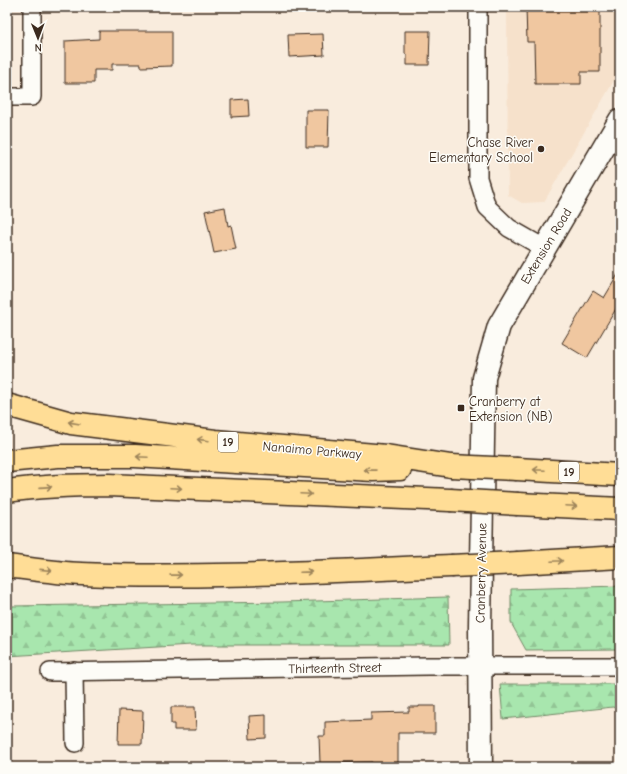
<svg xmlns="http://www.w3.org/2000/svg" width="627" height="774" font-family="'Comic Neue',sans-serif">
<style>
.built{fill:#f6e1cb}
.forest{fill:url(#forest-firs);stroke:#728866}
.building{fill:#f0c7a0;stroke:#3b2a1e}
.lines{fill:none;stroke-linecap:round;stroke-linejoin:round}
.street-casing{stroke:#3b2a1e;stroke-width:20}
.secondary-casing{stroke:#3b2a1e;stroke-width:25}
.highway-casing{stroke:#3b2a1e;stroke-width:25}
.street{stroke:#fdfcf7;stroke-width:17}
.secondary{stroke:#fdfcf7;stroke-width:22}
.highway{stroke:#ffdd96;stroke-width:22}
.highway-bridge-casing{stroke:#3b2a1e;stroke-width:25;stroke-linecap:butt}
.highway-bridge{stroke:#ffdd96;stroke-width:22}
.oneway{stroke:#9d845a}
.poi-dot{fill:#3b2a1e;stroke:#fdfcf7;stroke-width:1.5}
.labels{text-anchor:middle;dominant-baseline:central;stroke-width:3;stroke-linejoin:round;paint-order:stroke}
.shield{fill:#fdfcf7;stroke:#75695f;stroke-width:1}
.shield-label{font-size:12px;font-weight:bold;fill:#3b2a1e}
.poi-label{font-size:13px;fill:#3b2a1e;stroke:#fdfcf7;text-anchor:end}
.street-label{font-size:13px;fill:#3b2a1e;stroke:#fdfcf7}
</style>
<defs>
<pattern id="forest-firs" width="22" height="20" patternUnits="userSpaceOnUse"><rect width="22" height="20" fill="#a8e6ae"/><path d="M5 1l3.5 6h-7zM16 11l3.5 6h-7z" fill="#92c595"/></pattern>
</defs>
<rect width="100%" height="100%" fill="#f9ecdd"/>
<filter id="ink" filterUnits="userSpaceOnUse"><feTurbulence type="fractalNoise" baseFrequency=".025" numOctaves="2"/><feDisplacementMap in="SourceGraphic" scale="8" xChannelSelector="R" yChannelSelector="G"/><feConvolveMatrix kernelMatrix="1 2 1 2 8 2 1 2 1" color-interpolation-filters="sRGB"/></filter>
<g filter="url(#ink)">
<!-- built -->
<path class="built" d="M507,7H620V70L544,202L522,203L508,195Z"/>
<!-- forest -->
<path class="forest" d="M620,586V649L526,650L511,623V589Z
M448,597L449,645H191L7,656V608L12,606L282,602Z
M500,684H620V711L613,707L503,719Z"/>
<!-- building -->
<path class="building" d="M526,7H600V72H581V84H535L534,42H527Z
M99,31H172V66L141,67V64H112V70H94V83H65V41L99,39Z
M405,31H430L429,65H407V55L405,54Z
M323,34L324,55L289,57L288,35Z
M248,99L249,116L231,117V100Z
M306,110H329L328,147H306Z
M225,207L228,226L231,225L236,249L214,253L205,211Z
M620,271V302L587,358L562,343L593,291L604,298Z
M419,706H435V733H398V767H372V762L320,763L319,736H325V722L371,720V713L409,712V707H419Z
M171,707H195L196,730H174V724H171Z
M119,710L143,711L142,744H118Z
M266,715V738L250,739L249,716Z"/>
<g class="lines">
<defs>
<path id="street" d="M478,7V178L487,207L509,228L544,248
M7,97H32V7
M74,671L75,743
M50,672L428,666H620"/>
<path id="secondary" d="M481,767L480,626L484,378L499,326L620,120"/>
<path id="highway" d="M7,405L71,423L215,441L386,456L451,466
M7,461L58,456H135L373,470L400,469
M517,469L620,475
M7,491C41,486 75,485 109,485L450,500
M518,504L620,509
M518,563L620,557
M7,566C32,569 57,573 82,574C205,579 328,571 451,566"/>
</defs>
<!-- street casing -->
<use href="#street" class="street-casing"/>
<!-- secondary casing -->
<use href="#secondary" class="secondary-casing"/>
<!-- highway casing -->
<use href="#highway" class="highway-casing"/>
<!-- street -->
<use href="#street" class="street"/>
<!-- secondary -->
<use href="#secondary" class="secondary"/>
<!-- highway -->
<use href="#highway" class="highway"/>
<defs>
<path id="highway-bridge" d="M451,466L517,469
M450,500L518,504
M451,566L518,563"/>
</defs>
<!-- highway-bridge casing -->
<use href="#highway-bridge" class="highway-bridge-casing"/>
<!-- highway-bridge -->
<use href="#highway-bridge" class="highway-bridge"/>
</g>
<!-- one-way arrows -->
<defs><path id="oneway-shaft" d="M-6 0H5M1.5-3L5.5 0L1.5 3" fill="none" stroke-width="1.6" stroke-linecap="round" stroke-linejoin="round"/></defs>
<g class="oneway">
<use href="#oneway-shaft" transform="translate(74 423) rotate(-170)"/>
<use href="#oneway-shaft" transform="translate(203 440) rotate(-173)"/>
<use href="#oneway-shaft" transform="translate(142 457) rotate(-177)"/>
<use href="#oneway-shaft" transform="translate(370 470) rotate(-179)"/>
<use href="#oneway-shaft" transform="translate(539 470) rotate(-177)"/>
<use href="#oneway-shaft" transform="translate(46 487) rotate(-4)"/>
<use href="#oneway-shaft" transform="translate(176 488) rotate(3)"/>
<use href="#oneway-shaft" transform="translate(306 494) rotate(3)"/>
<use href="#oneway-shaft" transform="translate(571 506) rotate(3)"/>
<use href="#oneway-shaft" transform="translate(557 561) rotate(-3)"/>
<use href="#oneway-shaft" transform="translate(46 570) rotate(6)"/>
<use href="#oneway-shaft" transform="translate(306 572) rotate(-2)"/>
<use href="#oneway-shaft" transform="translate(176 575) rotate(-1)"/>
</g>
</g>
<!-- markers -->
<g class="poi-dot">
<circle cx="541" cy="149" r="4"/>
<rect x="457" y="404" width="8" height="8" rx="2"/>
</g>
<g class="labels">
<!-- shield labels -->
<g class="shield">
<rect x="218" y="432" width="20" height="20" rx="3"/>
<rect x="559" y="462" width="20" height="20" rx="3"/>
</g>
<g class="shield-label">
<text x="228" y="442">19</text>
<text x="569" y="472">19</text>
</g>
<!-- poi labels -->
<g class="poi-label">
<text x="533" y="142">Chase River<tspan x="533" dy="15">Elementary School</tspan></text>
<text x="469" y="401" text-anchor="start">Cranberry at<tspan x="469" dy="15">Extension (NB)</tspan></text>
</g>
<!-- street labels -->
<g class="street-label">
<text transform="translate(546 246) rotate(-59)">Extension Road</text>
<text transform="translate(312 450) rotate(5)">Nanaimo Parkway</text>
<text transform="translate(481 573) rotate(-89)">Cranberry Avenue</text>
<text transform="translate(335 668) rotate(-1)">Thirteenth Street</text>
</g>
</g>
<!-- margin -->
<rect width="627" height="774" fill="none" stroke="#fdfcf7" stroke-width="24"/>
<rect x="12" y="12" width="603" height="750" fill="none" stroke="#3b2a1e" stroke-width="1.5" filter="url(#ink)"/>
<!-- north arrow -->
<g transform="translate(38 38) rotate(179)" stroke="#fdfcf7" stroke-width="3" paint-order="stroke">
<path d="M0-3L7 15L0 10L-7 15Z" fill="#3b2a1e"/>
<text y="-6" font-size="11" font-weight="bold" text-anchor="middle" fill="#3b2a1e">N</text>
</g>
</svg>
